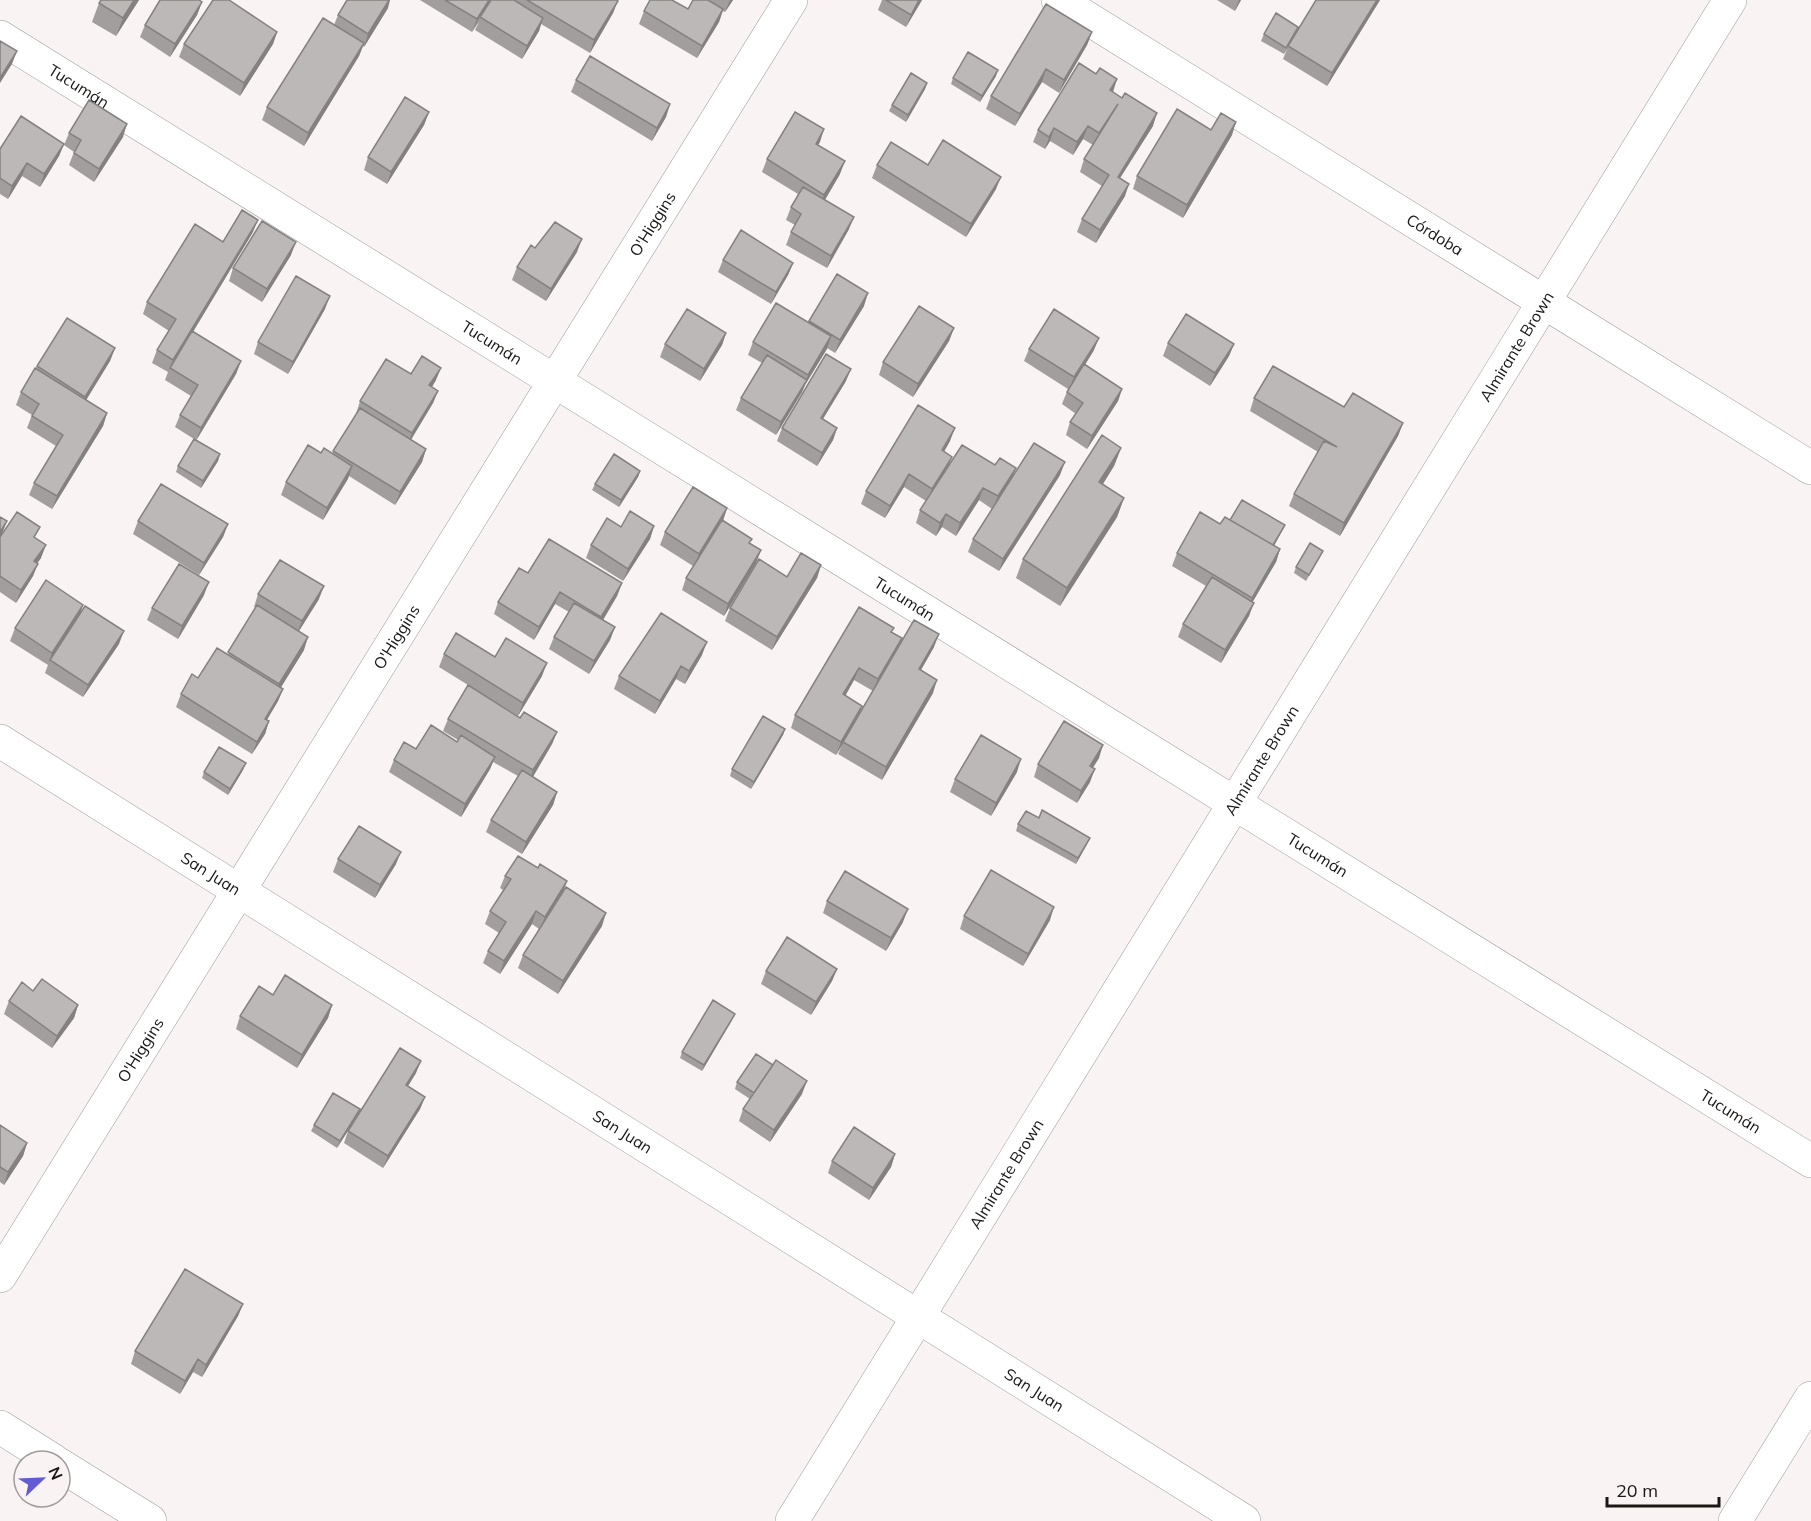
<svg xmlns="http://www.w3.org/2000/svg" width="1811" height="1521" font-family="Mulish,sans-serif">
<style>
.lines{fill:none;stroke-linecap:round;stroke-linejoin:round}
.minor-casing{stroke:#9e9a99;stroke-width:34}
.minor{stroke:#fff;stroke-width:33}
.wall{fill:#a29e9d;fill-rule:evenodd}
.shaded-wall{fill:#848180}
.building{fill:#bcb8b7;stroke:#848180;stroke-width:1.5}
.labels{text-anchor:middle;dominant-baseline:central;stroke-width:6;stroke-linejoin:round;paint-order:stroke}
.street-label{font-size:16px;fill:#1a1817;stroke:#f9f4f3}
</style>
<rect width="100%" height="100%" fill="#f9f4f3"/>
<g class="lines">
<defs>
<g id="minor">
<path id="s1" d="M1058,0L1811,468"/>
<path id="s2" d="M0,37L1811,1161"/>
<path id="s3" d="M0,741L1244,1521"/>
<path id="s4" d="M0,1276L791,0"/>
<path d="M0,1427L54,1461"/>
<path d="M60,1465L150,1521"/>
<path id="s5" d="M792,1521L1730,0"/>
<path d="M1735,1521L1811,1398"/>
</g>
</defs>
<!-- minor casing -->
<use href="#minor" class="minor-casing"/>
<!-- minor -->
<use href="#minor" class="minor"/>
</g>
<!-- wall -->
<path class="wall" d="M139,0L116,36L92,22L99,3Z
M420,0H618L613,13L590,53L541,24L539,31L522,59L475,30L479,22L472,32Z
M693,0H733L725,12L723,11L719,22L697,58L639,24L644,11L688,9Z
M882,0H922L906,27L878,10Z
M1217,0H1241L1235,11Z
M1380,0L1327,86L1283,59L1287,49L1284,54L1261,41L1264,34L1298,27L1296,33Z
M202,2L197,15L170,57L140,37L145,25Z
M388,8L364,47L363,46L359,56L304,146L262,120L267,107L334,25L338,15Z
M277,32L273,44L240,96L179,57L184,44Z
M1092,32L1087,45L1059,93L1042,82L1015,126L986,109L991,96Z
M996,76L980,102L951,84L953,78Z
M576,80L670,104L666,117L652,141L571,92Z
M927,83L925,89L906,122L889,111L892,105Z
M1112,92L1153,126L1120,178L1125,196L1096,243L1077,232L1082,219L1102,186L1080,172L1084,159L1093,145L1083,139L1073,155L1050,141L1045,149L1033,142L1038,130Z
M429,112L424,125L387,184L364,170L368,157Z
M1211,130L1232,135L1183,218L1133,189L1137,176Z
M69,133L123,137L94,182L69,165L74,152L64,145Z
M820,142L818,145L840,174L825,200L849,229L827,268L786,245L791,232L795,225L786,220L791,207L798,194L762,172L767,159Z
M64,144L59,156L40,187L22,176L8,199L0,194V149Z
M877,165H928L996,189L966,237L872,178Z
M253,232L193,332L241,361L236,374L196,440L220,454L218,461L201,488L176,472L178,466L194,439L175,427L180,415L191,396L165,380L168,372L152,363L157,350L169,331L143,314L147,302L223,242Z
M535,248L577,252L546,301L512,280L517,267Z
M291,255L262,302L229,281L233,268Z
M723,260L793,263L788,275L771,304L718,272Z
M864,306L835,353L827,348L805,385L802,392L776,435L736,410L741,398L762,363L748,355L753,342L808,323L809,321Z
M325,309L288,374L254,354L258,342Z
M954,328L949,341L913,397L879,375L883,362Z
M726,333L722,345L700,381L660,357L665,344Z
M1168,343L1234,344L1229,356L1210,386L1163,356Z
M115,348L110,361L86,400L107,413L103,426L52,509L29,495L34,483L56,446L27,428L32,415L16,405L21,392L37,366Z
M1029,349L1094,350L1085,365L1122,389L1118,401L1087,449L1066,435L1070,422L1076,414L1062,404L1068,389L1024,361Z
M411,374L436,380L432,387L438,391L433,403L411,440L426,449L422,462L395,505L349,476L323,520L281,495L286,482L321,453L332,454L356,414L360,401Z
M846,381L823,419L837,428L833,440L817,466L777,441L782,428Z
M1254,398L1344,407L1403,423L1398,436L1340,536L1289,506L1294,494L1318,452L1250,411Z
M950,441L944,452L948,467L1013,476L1060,475L999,571L968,552L973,539L992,509L979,500L956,536L942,527L936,536L916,523L920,510L926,501L904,487L885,518L861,504L866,491Z
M1121,448L1114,466L1103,484L1124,498L1117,517L1060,606L1016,578L1023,559Z
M640,471L638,477L619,507L592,490L595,484Z
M727,508L723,520L750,544L761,550L756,563L724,616L682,590L686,578L693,566L660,545L665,532Z
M1230,520L1285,525L1282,531L1274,546L1280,549L1276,562L1252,602L1249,616L1221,663L1178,637L1183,624L1206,586L1172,566L1177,553L1220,524Z
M138,521L228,524L223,537L199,575L133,534Z
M654,526L650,539L623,581L586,558L591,545L621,527Z
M0,537L36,538L41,558L37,563L33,576L16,603L0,592Z
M1323,551L1320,557L1306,581L1294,573L1296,567Z
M821,565L817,578L772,650L725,621L730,608L787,577Z
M528,573L622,583L617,596L603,620L615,627L610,640L589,674L549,649L554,637L569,612L555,604L534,640L494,614L498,602Z
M258,594L319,599L299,631L304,650L281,687L283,689L278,701L267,720L269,721L265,734L252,754L176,707L181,694L198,678L228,654L256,608L254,607Z
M204,595L178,639L147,620L152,608Z
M80,613L119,644L83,697L45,673L48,665L10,641L15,628Z
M892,633L899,647H934L921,670L933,693L882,780L838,754L842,745L836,755L791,728L795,715ZM854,680L873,691L859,714L862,706L845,696Z
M444,654L495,657L542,676L518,716L439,667Z
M702,655L685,684L676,679L655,714L614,689L619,676Z
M520,718L557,732L552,744L533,777L557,792L553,805L522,854L486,832L491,820L518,776L493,762L490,769L461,817L389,772L394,760L416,749L457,742L458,740L443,731L448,719Z
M785,729L783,735L751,789L730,776L732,769Z
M1099,758L1093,768L1090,782L1077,803L1034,777L1038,764Z
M243,770L228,795L202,778L204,772Z
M1017,772L991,816L950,792L955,779Z
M1039,818L1090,838L1087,844L1076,864L1016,831L1018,824Z
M338,859L396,864L375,898L333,872Z
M538,868L567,881L563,892L602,926L558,994L518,968L523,955L539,929L532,924L500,974L483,963L488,951L499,933L485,924L490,911L503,890L500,888L505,876Z
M827,901L903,922L886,951L823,913Z
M964,916L1050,920L1023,966L960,929Z
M837,969L832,981L811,1015L761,984L766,971Z
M273,995L332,1005L328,1018L297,1068L236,1029L240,1016Z
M9,1001L78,1005L74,1018L52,1048L4,1014Z
M732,1020L702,1071L680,1058L682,1052Z
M416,1073L408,1086L425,1097L420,1109L383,1168L344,1143L348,1131Z
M737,1082L802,1094L770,1142L739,1121L743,1109L750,1099L735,1089Z
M360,1109L358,1115L337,1148L311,1131L314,1125Z
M0,1125L27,1143L23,1156L4,1185L0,1182Z
M895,1154L891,1167L869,1200L828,1173L832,1161Z
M243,1304L238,1316L202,1377L193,1372L180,1394L131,1364L135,1351Z"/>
<!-- shaded-wall -->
<path class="shaded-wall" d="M134,0H139L116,36L123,18Z
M389,0H390L388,8L364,47L368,34Z
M489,0H492L480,17L472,32L477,19Z
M616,0H618L613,13L590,53L594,40Z
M730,0H733L725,12Z
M919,0H922L906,27L911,15Z
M1239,0H1241L1235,11Z
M1377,0H1380L1327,86L1332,73Z
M202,2L197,15L170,57L175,44Z
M723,9L719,22L697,58L702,46Z
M543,18L539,31L522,59L527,46Z
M277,32L273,44L240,96L244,83Z
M1092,32L1087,45L1059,93L1064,80Z
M364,43L359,56L304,146L308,133Z
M17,51L12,64L0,83V78Z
M1046,69L1042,82L1015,126L1020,114Z
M998,70L996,76L980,102L982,96Z
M1117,79L1113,92L1110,90Z
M927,83L925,89L906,122L908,115Z
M670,104L666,117L652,141L657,128Z
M429,112L424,125L387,184L391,172Z
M1157,113L1153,126L1113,189L1118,177Z
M1236,122L1232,135L1183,218L1187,205Z
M127,124L123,137L94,182L99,169Z
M1088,126L1083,139L1073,155L1077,142Z
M1054,128L1050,141L1045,149L1049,137Z
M824,129L820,142L811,157L816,144Z
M64,144L59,156L40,187L44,174Z
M845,161L840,174L820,208L824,195Z
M27,163L22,176L8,199L12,186Z
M1001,177L996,189L966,237L971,224Z
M1129,184L1125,196L1096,243L1100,230Z
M854,217L849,229L827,268L831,256Z
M258,220L253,232L171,368H170L168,372L173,360Z
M582,239L577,252L546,301L551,289Z
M296,242L291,255L262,302L267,289Z
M793,263L788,275L771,304L776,292Z
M868,293L864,306L835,353L840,340Z
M330,296L325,309L288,374L293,362Z
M954,328L949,341L913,397L918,384Z
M726,333L722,345L700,381L704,369Z
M831,336L827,349L805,385L802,392L776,435L781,422Z
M1099,338L1094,350L1069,390L1074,377Z
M1234,344L1229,356L1210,386L1215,373Z
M115,348L110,361L80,410L85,397Z
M241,361L236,374L196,441L201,428Z
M441,368L436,380L425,398L429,385Z
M851,369L846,381L816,430L821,418Z
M1122,389L1118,401L1087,449L1092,436Z
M438,391L433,403L407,446L412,433Z
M107,413L103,426L52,509L57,496Z
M1403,423L1398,436L1340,536L1344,523Z
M837,428L833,440L817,466L822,453Z
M955,428L950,441L937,463L942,450Z
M1121,448L1114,466L1092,501L1099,482Z
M426,449L422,462L395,505L400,492Z
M220,454L218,461L201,488L203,481Z
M952,457L947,469L928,501L932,489Z
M1065,462L1060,475L999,571L1003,559Z
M352,466L348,479L323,520L327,508Z
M1016,468L1011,481L993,509L998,496Z
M640,471L638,477L619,507L621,500Z
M909,474L904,487L885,518L890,506Z
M983,488L979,500L956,536L960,523Z
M1124,498L1117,517L1060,606L1067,588Z
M727,508L723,521L694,567L699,554Z
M946,514L942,527L936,536L940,523Z
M7,521L2,534L0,537V532Z
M228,524L223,537L199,575L204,563Z
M1285,525L1282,531L1268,556L1270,550Z
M654,526L650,539L623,581L628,569Z
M46,545L41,558L30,574L34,561Z
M1280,549L1276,562L1248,610L1252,598Z
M761,550L756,563L724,616L728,604Z
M38,564L33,576L16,603L21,590Z
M821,565L817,578L772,650L777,637Z
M209,582L204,595L178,639L182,626Z
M622,583L617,596L597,630L601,617Z
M324,586L319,599L297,634L302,621Z
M560,592L555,604L534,640L539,627Z
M1254,603L1249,616L1221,663L1225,650Z
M83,605L79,618L50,660L48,665L52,653Z
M615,627L610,640L589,674L594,661Z
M124,631L119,644L83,697L88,685Z
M939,634L934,647L914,682L919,669Z
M308,637L304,650L275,697L279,684Z
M902,638L897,651L873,691L878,679Z
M707,642L702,655L685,684L689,671Z
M547,663L542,676L518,716L523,703Z
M681,666L676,679L655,714L660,701Z
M859,668L854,680L839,707L843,694Z
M937,680L933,693L882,780L886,767Z
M283,689L278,701L260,731L265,719Z
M862,706L858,719L836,755L841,742Z
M269,721L265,734L252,754L257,742Z
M785,729L783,735L751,789L754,782Z
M557,732L552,744L529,783L533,770Z
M1103,745L1099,758L1085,779L1090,766Z
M495,757L490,769L461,817L465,804Z
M1021,759L1017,772L991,816L996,803Z
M246,763L243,770L228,795L230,789Z
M1095,769L1090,782L1077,803L1081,791Z
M557,792L553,805L522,854L526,842Z
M1090,838L1087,844L1076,864L1078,858Z
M401,852L396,864L375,898L380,885Z
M567,881L562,894L540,929L545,917Z
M1054,907L1050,920L1023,966L1028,954Z
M908,909L903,922L886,951L891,938Z
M536,911L532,924L500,974L504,961Z
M606,913L602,926L558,994L563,981Z
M837,969L832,981L811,1015L816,1002Z
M78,1005L74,1018L52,1048L57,1036Z
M332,1005L328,1018L297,1068L302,1055Z
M735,1014L732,1020L702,1071L704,1065Z
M421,1061L416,1073L401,1097L406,1085Z
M807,1081L802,1094L770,1142L774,1130Z
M425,1097L420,1109L383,1168L388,1156Z
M360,1109L358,1115L337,1148L340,1141Z
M27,1143L23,1156L4,1185L8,1172Z
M895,1154L891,1167L869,1200L873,1188Z
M243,1304L238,1316L202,1377L206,1365Z
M198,1359L193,1372L180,1394L185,1381Z"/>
<!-- building -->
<path class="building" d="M101,0H134L123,18L99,3Z
M160,0H199L202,2L175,44L145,25Z
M213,0H229L277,32L244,83L184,44Z
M347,0H389L368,34L338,15Z
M445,0H489L477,19Z
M491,0H514L543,18L527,46L480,17Z
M527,0H616L618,1L594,40Z
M650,0H672L688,9L693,0H708L723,9L702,46L644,11Z
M886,0H919L911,15Z
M1316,0H1377L1332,73L1288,46Z
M1046,4L1092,32L1064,80L1046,69L1020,114L991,96Z
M1276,13L1298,27L1286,48L1264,34Z
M323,18L364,43L308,133L267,107Z
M0,41L17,51L0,78Z
M968,52L998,70L982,96L953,78Z
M590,56L670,104L657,128L576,80Z
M1079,63L1096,74L1100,68L1117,79L1110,90L1122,98L1125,93L1157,113L1118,177L1129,184L1100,230L1082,219L1109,175L1084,159L1118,104L1099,133L1088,126L1077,142L1054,128L1049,137L1038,130Z
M911,73L927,83L908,115L892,105Z
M405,97L429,112L391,172L368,157Z
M89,100L127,124L99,169L74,153L81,140L69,133Z
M1177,109L1211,130L1221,113L1236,122L1187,205L1137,176Z
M795,112L824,129L816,144L845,161L824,195L767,159Z
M21,116L64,144L44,174L27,163L12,186L0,178V149Z
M943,140L1001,177L971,224L877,165L891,142L928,165Z
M803,187L854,217L831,256L791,232L801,214L791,207Z
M242,210L258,220L173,360L157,350L176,319L147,302L195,224L223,242Z
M262,221L296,242L267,289L233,268Z
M555,222L582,239L551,289L517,267L531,245L535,248Z
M741,230L793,263L776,292L723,260Z
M837,274L868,293L840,340L809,321Z
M296,276L330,296L293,362L258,342Z
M776,303L831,336L808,375L753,342Z
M919,306L954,328L918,384L883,362Z
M687,309L726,333L704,369L665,344Z
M1054,309L1099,338L1074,377L1029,349Z
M1186,314L1234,344L1215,373L1168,343Z
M67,318L115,348L85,397L37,366Z
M192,331L241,361L201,428L180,415L198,385L170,368Z
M826,354L851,369L821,418L837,428L822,453L782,428Z
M767,355L807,380L781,422L741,398Z
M422,356L441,368L429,385L438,391L412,433L360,401L386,359L411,374Z
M1084,364L1122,389L1092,436L1070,422L1083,403L1067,392Z
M1273,366L1344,407L1353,393L1403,423L1344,523L1294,494L1324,441L1337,447L1254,398Z
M35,368L107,413L57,496L34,483L63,435L32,416L39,404L21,392Z
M918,405L955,428L942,450L952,457L932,489L909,474L890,506L866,491Z
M360,408L426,449L400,492L333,451Z
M1102,435L1121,448L1099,482L1124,498L1067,588L1023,559Z
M194,439L220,454L203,481L178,466Z
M1034,443L1065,462L1003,559L973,539Z
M308,445L321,453L324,448L352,466L327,508L286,482Z
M962,445L995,465L1000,458L1016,468L998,496L983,488L960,523L946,514L940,523L920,510Z
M614,454L640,471L621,500L595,484Z
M161,484L228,524L204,563L138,521Z
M693,487L727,508L699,554L665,532Z
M1242,500L1285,525L1273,545L1230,520Z
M630,511L654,526L628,569L591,545L607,518L621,527Z
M17,512L40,527L34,537L46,545L34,561L38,564L21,590L0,576V537Z
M1200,512L1220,524L1225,517L1280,549L1252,598L1177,553Z
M0,517L7,521L0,532Z
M722,520L752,539L749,543L761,550L728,604L686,578Z
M549,539L622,583L601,617L560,592L539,627L498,602L519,568L528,573Z
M1310,543L1323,551L1309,575L1296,567Z
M801,553L821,565L777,637L730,608L759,559L787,577Z
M280,560L324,586L302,621L258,594Z
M179,564L209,582L182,626L152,608Z
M1212,577L1254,603L1225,650L1183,624Z
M46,580L83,605L52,653L15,628Z
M574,603L615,627L594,661L554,637Z
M257,605L308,637L279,684L228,652Z
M85,606L124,631L88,685L50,660Z
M859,607L894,628L891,632L902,638L878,679L859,668L843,694L862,706L841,742L795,715Z
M661,613L707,642L689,671L681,666L660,701L619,676Z
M914,620L939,634L919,669L937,680L886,767L843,742Z
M456,633L495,657L506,638L547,663L523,703L444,654Z
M217,648L283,689L265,719L269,721L257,742L181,694L192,674L198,678Z
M468,685L520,718L524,712L557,732L533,770L448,719Z
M763,716L785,729L754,782L732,769Z
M1064,721L1103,745L1090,766L1095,769L1081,791L1038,764Z
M431,725L457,742L461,735L495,757L465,804L394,760L404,742L416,749Z
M981,735L1021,759L996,803L955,779Z
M219,747L246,763L230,789L204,772Z
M522,770L557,792L526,842L491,820Z
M1042,810L1090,838L1078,858L1018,824L1026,811L1039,818Z
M359,826L401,852L380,885L338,859Z
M518,856L538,868L540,864L567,881L545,917L536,911L504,961L488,951L506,922L490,911L511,879L505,876Z
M991,870L1054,907L1028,954L964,916Z
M845,871L908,909L891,938L827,901Z
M566,887L606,913L563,981L523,955Z
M787,937L837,969L816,1002L766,971Z
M285,975L332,1005L302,1055L240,1016L259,986L273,995Z
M42,979L78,1005L57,1036L9,1001L22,982L33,991Z
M713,1000L735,1014L704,1065L682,1052Z
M400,1048L421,1061L406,1085L425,1097L388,1156L348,1131Z
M756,1054L773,1065L754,1093L737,1082Z
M776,1060L807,1081L774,1130L743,1109Z
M333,1093L360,1109L340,1141L314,1125Z
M0,1125L27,1143L8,1172L0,1167Z
M854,1127L895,1154L873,1188L832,1161Z
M185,1269L243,1304L206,1365L198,1359L185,1381L135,1351Z"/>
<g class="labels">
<!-- street labels -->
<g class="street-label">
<text stroke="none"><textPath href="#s2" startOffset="93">Tucumán</textPath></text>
<text stroke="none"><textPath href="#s4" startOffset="1238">O'Higgins</textPath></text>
<text stroke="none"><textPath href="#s1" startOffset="444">Córdoba</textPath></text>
<text stroke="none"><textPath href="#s2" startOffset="579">Tucumán</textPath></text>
<text stroke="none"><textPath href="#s5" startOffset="1380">Almirante Brown</textPath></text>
<text stroke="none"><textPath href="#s2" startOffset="1065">Tucumán</textPath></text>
<text stroke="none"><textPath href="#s4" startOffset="752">O'Higgins</textPath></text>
<text stroke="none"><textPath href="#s5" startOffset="894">Almirante Brown</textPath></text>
<text stroke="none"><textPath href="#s2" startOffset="1551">Tucumán</textPath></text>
<text stroke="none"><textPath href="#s3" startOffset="249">San Juan</textPath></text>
<text stroke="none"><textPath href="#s4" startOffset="266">O'Higgins</textPath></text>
<text stroke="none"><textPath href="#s2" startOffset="2037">Tucumán</textPath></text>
<text stroke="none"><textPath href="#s3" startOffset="735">San Juan</textPath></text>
<text stroke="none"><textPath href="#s5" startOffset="408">Almirante Brown</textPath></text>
<text stroke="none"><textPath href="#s3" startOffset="1221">San Juan</textPath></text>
</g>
</g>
<!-- north arrow -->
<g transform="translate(42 1479) rotate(67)"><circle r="28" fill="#f9f4f3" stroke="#a09c9b" stroke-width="1.5"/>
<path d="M0-4.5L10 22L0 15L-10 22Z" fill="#625bd4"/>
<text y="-9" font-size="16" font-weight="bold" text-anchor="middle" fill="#1a1817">N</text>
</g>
<!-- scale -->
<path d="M1607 1497v9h112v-9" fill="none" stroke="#1a1817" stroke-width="3"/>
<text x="1616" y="1497" font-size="18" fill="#1a1817" stroke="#f9f4f3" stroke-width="4.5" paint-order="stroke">20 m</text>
</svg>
